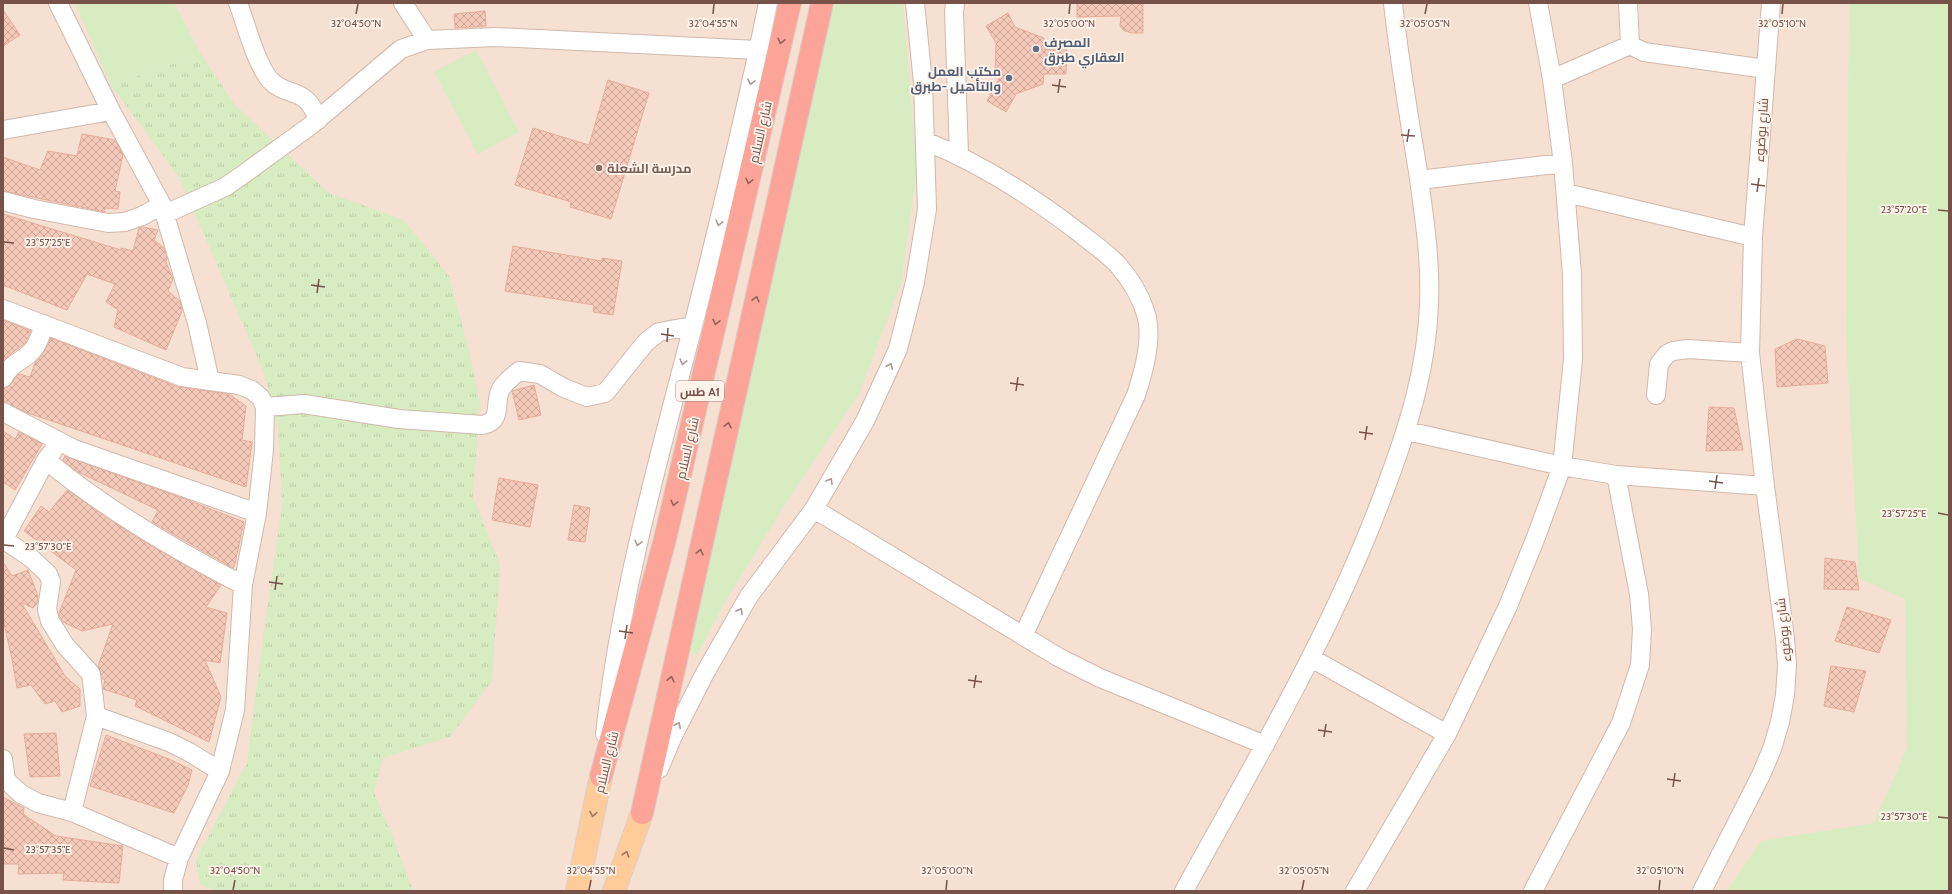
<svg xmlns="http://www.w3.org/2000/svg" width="1952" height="894" font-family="Cabin,Cairo,sans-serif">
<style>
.residential{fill:#f5e0d1}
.grass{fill:url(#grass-tufts)}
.green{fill:#d8ecc1}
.building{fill:url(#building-cross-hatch);stroke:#e8ac99}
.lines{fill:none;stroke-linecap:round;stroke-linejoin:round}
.minor-casing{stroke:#d1b8ac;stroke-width:20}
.major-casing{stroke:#d9cfcc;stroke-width:24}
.highway-casing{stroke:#d9cfcc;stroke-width:24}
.minor{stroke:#fff;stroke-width:18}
.major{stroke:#ffcb99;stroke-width:22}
.highway{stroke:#fba497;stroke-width:22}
.oneway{stroke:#916258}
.oneway2{stroke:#ad9791}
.oneway3{stroke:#a07660}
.ticks{fill:none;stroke:#775248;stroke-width:1.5}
.service-dot{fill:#5c6f8a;stroke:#fff4eb;stroke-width:1.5}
.education-dot{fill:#8d6e63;stroke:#fff4eb;stroke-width:1.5}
.labels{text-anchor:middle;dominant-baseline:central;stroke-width:3.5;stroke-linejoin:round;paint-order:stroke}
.shield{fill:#fff4eb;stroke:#a08379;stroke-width:1}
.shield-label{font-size:12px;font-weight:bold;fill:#775248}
.service-label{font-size:13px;font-weight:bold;fill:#4e5e75;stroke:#fff4eb;text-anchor:start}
.street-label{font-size:13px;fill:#775248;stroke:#fff4eb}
.education-label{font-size:13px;font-weight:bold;fill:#785e54;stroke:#fff4eb;text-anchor:start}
.ticks-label{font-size:10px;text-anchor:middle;fill:#775248;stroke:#fff4eb;stroke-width:3.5;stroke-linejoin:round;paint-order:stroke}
</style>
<defs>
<pattern id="grass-tufts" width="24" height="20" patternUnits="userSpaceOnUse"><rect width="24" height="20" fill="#d8ecc1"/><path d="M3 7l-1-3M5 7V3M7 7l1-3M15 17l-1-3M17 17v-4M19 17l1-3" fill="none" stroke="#bdcca7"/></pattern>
<pattern id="building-cross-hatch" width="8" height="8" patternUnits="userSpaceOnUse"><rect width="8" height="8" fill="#f4c9ba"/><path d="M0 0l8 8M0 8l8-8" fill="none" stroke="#caa699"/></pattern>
</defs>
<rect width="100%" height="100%" fill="#fdf0e3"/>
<!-- residential -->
<path class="residential" d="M3,3H1949V891H3Z"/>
<!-- grass -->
<path class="grass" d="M201,54L235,105L329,193L404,220L449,276L469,351L480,403L473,497L500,564L492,681L450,737L383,758L374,792L391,832L413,891H214L200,884L196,860L247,763L261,652L282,507L278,428L264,373L179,177L111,85Z"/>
<!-- green -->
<path class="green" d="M75,3H174L201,54L111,85Z
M832,3H903L917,170L901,283L859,394L779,514L725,602L697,655L682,645Z
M1849,3H1949V891H1727L1761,841L1874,823L1907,748L1905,599L1859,578L1846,335Z
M476,50L519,132L478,154L434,72Z"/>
<!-- building -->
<path class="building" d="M1077,3H1143V33H1131L1123,30L1120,26L1121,16L1077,17Z
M3,10L20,35L3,46Z
M485,11L486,26L455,28L454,14Z
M1008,13L1015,27L1044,38V49L1067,50L1066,74H1044L1043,84L1016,94L1006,112L987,101L1000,77L995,74L996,43L986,26Z
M608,80L649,93L611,219L570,207L571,202L515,185L533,128L589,145Z
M82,134L115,140L123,155L115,191L120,192L118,209L105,208V212L3,191V157L40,170L48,151L77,156Z
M3,214L121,250V248L133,251L139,228L143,227L158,230L154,240L164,248L167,259L166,262L173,279L168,291L180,301L182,311L166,350L114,327L118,310L106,302L115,284L87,274L67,310L3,285Z
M513,246L602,261V258L622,261L613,315L593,312L594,305L505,291Z
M3,320L31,331L25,343L3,360Z
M51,338L178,387L229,394L246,406L242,440L252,442L246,487L28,413L3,402V388L8,387L19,374L30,377L35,363L44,352Z
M1797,339L1825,346L1828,383L1777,387L1775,349Z
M534,385L541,415L519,420L512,391Z
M1709,407L1734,408L1743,450L1706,451Z
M3,431L15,439L19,432L42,444L15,490L3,482Z
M65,456L185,499L244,522L235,563L233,568L152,522L158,510L76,471L63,460Z
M499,478L538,485L530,527L492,520Z
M67,490L136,537L221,585L206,607L227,613L220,663L205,660L221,697L209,742L135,706L137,700L103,689L105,679H102L98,666L113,624L82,631L63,622L60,617L59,613L76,570L24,531L41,506L49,512Z
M574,505L590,508L585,542L568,540Z
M1825,558L1855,562L1859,590L1824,589Z
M3,562L12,576L28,570L38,596L37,604L33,608L21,602L65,676L80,689V706L62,712L55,701L45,704L31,685L17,688L12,659L3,619Z
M1847,607L1891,620L1879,653L1835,641Z
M1831,666L1866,671L1854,712L1824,706Z
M56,733L60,776L30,777L24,734Z
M106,735L169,759L192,770L188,785L174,813L90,786Z
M3,797L24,808L23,814L56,836L123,846L119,883L63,880L64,873L18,874L19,864H3Z"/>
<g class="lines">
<defs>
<path id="minor" d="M58,3L111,111L162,205L197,323L210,381
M238,3C246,24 256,64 270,80C288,99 306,85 318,120
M403,3L427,40
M955,3L954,12L959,154
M1628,3L1630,45L1644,52L1766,69
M1552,79L1630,45
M3,130L111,111
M925,141C982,164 1032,196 1081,234C1093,244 1107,253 1118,265C1131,280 1142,298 1147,318C1152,340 1143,374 1136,395L1023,636
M1419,180L1563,163
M1566,193L1753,237
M3,201L34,209L108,223L125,222L142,216L162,205
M165,214L225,187L241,176L310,126L401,49L427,40L496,37L758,50
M3,309L182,377L239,385L252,390L261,398L265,407L264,450L257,513L243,585L235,710L220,771L179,858L173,880V891
M3,378C12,362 18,364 30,353C38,346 41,334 44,324
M1656,395L1659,364L1667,354L1673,351L1688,349L1750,353
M265,407L304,404L399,419L482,425C504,421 493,403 501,389C505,382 512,377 519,371L540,374L564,388L587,397L605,393L646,342L659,332L692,326
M3,412L74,449L257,513
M1407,431L1562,466L1616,475L1765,486
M46,460C105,509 175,550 243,585
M814,509L1058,657L1100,678L1265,745
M3,539L31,558L48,574L51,582L47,609L50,621L65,645L91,674L96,716L72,812
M4,539L46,460L53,451
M1311,658L1447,734
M96,716L169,742L189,752L220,771
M605,734C620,595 658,461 693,326C720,219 746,111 768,3
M3,759L6,780L21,794L38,803L72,812L179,858
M659,769L672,738L705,673L749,596L814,509L865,421L898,349L915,282L927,209L923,83L915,3
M1184,891C1257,758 1335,627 1387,484C1409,425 1427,367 1429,304C1431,259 1424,217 1418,172C1409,116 1399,60 1393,3
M1355,891L1447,734L1508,606L1536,537L1562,466L1573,360L1572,274L1563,163L1552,79L1538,3
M1533,891L1621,723L1640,665L1642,629L1639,594L1616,475
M1702,891L1761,775L1772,749L1780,722L1785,695L1787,666L1785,638L1765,486L1750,353L1753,237L1771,3"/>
<path id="major" d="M577,891L601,776
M614,891L642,813"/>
<path id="highway" d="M601,776L665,539L790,3
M642,813L822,3"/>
</defs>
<!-- minor casing -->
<use href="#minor" class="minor-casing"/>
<!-- major casing -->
<use href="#major" class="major-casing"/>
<!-- highway casing -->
<use href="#highway" class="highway-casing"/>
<!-- minor -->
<use href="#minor" class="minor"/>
<!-- major -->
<use href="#major" class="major"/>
<!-- highway -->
<use href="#highway" class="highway"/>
</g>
<!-- one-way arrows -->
<defs><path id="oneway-chevron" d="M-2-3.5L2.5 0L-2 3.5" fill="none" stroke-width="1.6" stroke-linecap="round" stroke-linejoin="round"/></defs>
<g class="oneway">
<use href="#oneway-chevron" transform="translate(781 41) rotate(103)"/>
<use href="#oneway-chevron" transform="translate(749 181) rotate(103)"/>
<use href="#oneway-chevron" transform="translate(756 299) rotate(-77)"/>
<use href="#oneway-chevron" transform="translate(716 322) rotate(103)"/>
<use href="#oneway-chevron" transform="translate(728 425) rotate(-77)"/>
<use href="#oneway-chevron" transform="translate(674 503) rotate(103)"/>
<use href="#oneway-chevron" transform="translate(700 552) rotate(-77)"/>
<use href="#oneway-chevron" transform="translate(671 679) rotate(-77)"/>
</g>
<g class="oneway2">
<use href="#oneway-chevron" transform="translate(751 82) rotate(102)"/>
<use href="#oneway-chevron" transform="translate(719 223) rotate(104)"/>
<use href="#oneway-chevron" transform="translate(683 362) rotate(105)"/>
<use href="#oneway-chevron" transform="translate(890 366) rotate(-65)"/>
<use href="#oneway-chevron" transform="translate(830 481) rotate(-60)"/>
<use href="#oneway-chevron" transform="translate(638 543) rotate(104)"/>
<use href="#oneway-chevron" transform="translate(740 611) rotate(-60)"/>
<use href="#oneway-chevron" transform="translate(678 725) rotate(-63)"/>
</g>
<g class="oneway3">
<use href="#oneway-chevron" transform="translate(593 814) rotate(101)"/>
<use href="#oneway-chevron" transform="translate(626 854) rotate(-71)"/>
</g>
<!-- ticks -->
<path class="ticks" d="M356,14L358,4M713,14L714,4M1069,14L1070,4M1425,14L1427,4M1782,14L1783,4M1052,85L1066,87M1058,93L1060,79M1401,135L1415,136M1407,142L1409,129M1751,184L1765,186M1757,192L1759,178M1938,210L1948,211M4,242L14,243M311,285L325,287M317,293L319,279M661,334L674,336M667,342L668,328M1010,383L1024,385M1016,391L1018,377M1359,432L1373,434M1365,440L1367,426M1709,481L1723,483M1715,489L1717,475M1938,513L1948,515M4,545L14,546M269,582L283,584M275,590L277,576M619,631L633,633M625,639L627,625M968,680L982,682M974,688L976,675M1318,730L1332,732M1324,737L1326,724M1667,779L1681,781M1673,787L1675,773M1938,817L1948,818M4,848L14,850M233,890L235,880M589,890L591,880M946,890L947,880M1302,890L1304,880M1659,890L1660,880"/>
<!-- markers -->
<g class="service-dot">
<circle cx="1036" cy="49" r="4"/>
<circle cx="1009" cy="78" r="4"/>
</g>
<circle class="education-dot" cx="599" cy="168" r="4"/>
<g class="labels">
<!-- shield labels -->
<rect class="shield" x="676" y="381" width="48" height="20" rx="3"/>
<g class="shield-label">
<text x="700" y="391">طس A1</text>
</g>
<!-- service labels -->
<g class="service-label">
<text x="1044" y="42">المصرف<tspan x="1044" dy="15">العقاري طبرق</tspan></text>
<text x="1001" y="71" text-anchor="end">مكتب العمل<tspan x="1001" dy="15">والتأهيل -طبرق</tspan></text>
</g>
<!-- street labels -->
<g class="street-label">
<text transform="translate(1761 130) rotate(-86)">شارع بوضوء</text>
<text transform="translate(760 132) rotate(-77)">شارع السلام</text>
<text transform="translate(687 448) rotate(-77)">شارع السلام</text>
<text transform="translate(1783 630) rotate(-96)">شارع بوضوء</text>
<text transform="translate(606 762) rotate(-76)">شارع السلام</text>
</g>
<!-- education labels -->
<g class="education-label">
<text x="607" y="168">مدرسة الشعلة</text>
</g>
</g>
<g class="ticks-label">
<text x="356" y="27">32°04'50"N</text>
<text x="713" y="27">32°04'55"N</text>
<text x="1069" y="27">32°05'00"N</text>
<text x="1425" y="27">32°05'05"N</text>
<text x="1782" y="27">32°05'10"N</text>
<text x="1904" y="213">23°57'20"E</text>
<text x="48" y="246">23°57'25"E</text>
<text x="1904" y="517">23°57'25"E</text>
<text x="48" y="550">23°57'30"E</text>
<text x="1904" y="820">23°57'30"E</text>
<text x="48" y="853">23°57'35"E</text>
<text x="235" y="874">32°04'50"N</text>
<text x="591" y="874">32°04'55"N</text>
<text x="947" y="874">32°05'00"N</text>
<text x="1304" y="874">32°05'05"N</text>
<text x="1660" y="874">32°05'10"N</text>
</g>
<!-- border -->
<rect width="1952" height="894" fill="none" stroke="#775248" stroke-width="8"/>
</svg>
